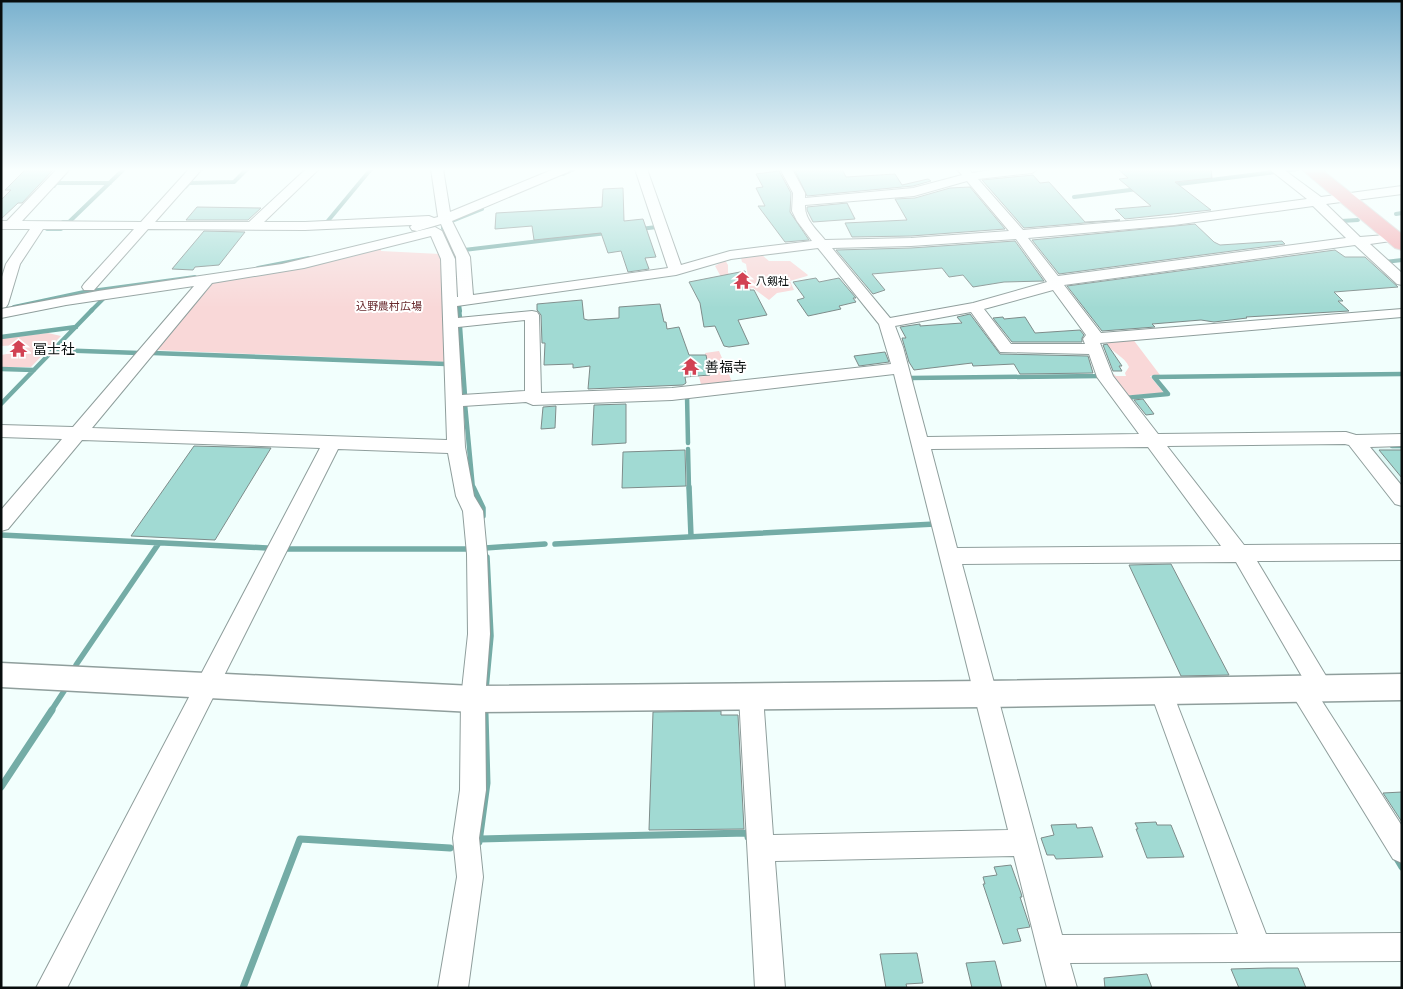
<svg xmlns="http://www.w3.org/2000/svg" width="1403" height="989" font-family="'Archivo Narrow','Noto Sans JP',sans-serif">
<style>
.built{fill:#dff8f5}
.green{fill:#f9d8d8}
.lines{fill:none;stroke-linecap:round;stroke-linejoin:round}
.stream-far3{stroke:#74aca6;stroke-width:4}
.stream-far2{stroke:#74aca6;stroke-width:4.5}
.stream-far1{stroke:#74aca6;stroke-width:5.5}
.stream{stroke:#74aca6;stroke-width:7}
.building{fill:#a1dad3;stroke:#7e8c8a}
.minor-casing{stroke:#8f9e9c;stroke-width:2}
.tertiary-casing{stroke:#8f9e9c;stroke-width:3}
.primary-casing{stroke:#d7d8d8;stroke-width:2}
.minor{fill:#fff;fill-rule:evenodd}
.tertiary{fill:#fff;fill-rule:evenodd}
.primary{fill:#f4a9af;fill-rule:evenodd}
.labels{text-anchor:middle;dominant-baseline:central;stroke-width:4;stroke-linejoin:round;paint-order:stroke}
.far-poi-label{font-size:11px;fill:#080d0d;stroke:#fff;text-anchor:start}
.far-park-label{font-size:11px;fill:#692b2f;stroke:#fff}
.poi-label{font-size:14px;fill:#080d0d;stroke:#fff;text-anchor:start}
</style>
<rect width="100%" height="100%" fill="#f2fffd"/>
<!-- built -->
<path class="built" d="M1373,448H1402V485L1373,451Z"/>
<!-- green -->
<path class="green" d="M381,248V251L440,254L443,258L446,362L155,350L208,285L219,280Z
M761,254L769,261H790L808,275L807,276L790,281L794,290L777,293L769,300L753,288L745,289L725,284L715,266L725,260L728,265V273L748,284L749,282L746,264L742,262L741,258Z
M48,333L61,336L31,367H1V355L18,352L24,347L20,345L1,346V338Z
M1132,338L1160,375L1150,376L1164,393L1122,396L1109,370L1116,376H1126L1125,373L1129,367C1125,356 1111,353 1106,342Z
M719,351L733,384L702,388L699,377L714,375L705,353Z"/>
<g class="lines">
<!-- stream-far3 -->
<path class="stream-far3" d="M1282,171L1298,169
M563,174L574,169
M1171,185L1275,172
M54,186L56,183H110
M185,187L189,183L234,182L247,169
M1074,197L1138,189
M1396,214L1402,213
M452,221L482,209
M1341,221L1358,220
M63,222H69L124,169
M327,222L371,169
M443,228L457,267
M47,229H61
M640,229L657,227
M464,250L607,233
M1385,262L1402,260
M258,268L309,258
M459,304L460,311
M14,307L84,292L195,277
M91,311L105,297"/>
<!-- stream-far2 -->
<path class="stream-far2" d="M459,310L460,318
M460,327L465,396
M1,337L76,327
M54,350L139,353
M153,353L446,364
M1,369L34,370
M911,381L910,378L1100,376L1099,373
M1125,398L1168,394L1154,377L1402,374
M1,404L92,310
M465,404L473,489
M688,443L687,395H689
M1392,446H1402
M688,449L689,489"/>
<!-- stream-far1 -->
<path class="stream-far1" d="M473,487L483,508V516
M689,487L691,536
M1,535L267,548
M555,544L935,524
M485,548L545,544
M286,549H468
M76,665L159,543
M486,689L491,636L487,557
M51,711L66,688"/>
<!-- stream -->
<path class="stream" d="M1,787L52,710
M480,839L748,833V837
M479,842L487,783L485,713
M1396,857L1402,867
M243,988L300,839L450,848"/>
</g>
<!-- building -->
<path class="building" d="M26,169H54L22,203H18L1,219V200L11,190H5Z
M794,169H842L846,177L895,174L902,185L928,179L931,181L913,186L807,196Z
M1118,169H1211L1212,178L1175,182L1211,210L1125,219L1115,209L1151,206L1119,179L1128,178Z
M779,171L791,193L790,212L809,240L785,242L758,206H765L756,188L763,187L756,174Z
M1033,175L1040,183L1049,182L1085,222L1120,220L1024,228L982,180Z
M970,187L1005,229L911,236L852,237L845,223L907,220L895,199L915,198L950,188Z
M623,188L624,221L643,219L656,257L645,258L649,269L628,272L621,251L608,253L601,233L534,240L532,226L495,229L496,213L602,207L603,189Z
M847,203L855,219L813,222L807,210V207Z
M197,207L261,208L248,220H186Z
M1195,224L1214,242L1220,245L1282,241L1285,244L1059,274L1032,240Z
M204,231L245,232L219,265L195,267L193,270L172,269Z
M1015,241L1044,281L1004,282L973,287L963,275L949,277L942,268L872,274L885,290L873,294L836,250L911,248Z
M1335,250L1345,257H1365L1398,287L1334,292L1343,301H1338L1349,311L1246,317L1247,318L1214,322L1201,320L1152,324L1155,327L1102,331L1067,286Z
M745,271L750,290H754L767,315L738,320L749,344L729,347L724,346L715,326L704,327L700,303L689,282Z
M816,278L819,282L839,278L856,298H853L856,302L839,306L841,309L808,316L797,300L804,298V297L793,282Z
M582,300L584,319L588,320L619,318V307L660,304L664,322H666L667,329L679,327L689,355H706L710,375L685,377L686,383L683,385L588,389L590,366L573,368V364L544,365L545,343H542L541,315L537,310V304Z
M970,314L1000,354L1088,356L1093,373L1020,374L1014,364L973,366L972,363L914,370L909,362L902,338H906L900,327L920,324V326L962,323L957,317Z
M1003,317L1004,319L1025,317L1035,333L1080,330L1084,335L1082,338V342H1012L993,318Z
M1107,344L1122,366H1119L1122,371H1113L1103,345Z
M885,352L889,362L859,366L854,356Z
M1143,399L1154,414L1146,415L1134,400Z
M626,404V443L592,445L594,405Z
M556,406L555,428L541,429L543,407Z
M194,446L271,448L215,540L131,536Z
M685,450L686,486L622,488L623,452Z
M1379,450H1402V478Z
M1171,564L1229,675L1181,676L1129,565Z
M721,711V715H738L744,829L649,830L653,712Z
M1402,792V822L1383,793Z
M1156,822L1157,825H1171L1184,857L1147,858L1136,829H1138L1135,823Z
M1076,824L1077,828L1092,827L1103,857L1056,859L1054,855H1047L1041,838L1054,835L1051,825Z
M1011,865L1021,893L1022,897H1020L1030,927L1017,929L1021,941L1003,944L983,884H985L983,877L997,875L994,867Z
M917,953L923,983L906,984L907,988H886L880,954Z
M995,961L1002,988H972L966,963Z
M1268,968H1298L1306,988H1239L1231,969Z
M1147,974L1152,988H1105L1104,978Z"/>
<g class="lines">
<defs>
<path id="minor" d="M57,169H70L22,221L141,222L189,169H202L155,222H249L306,169H319L264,222H305L429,216L434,218L438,217L431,169H443L450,212L554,169H570L568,172L452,221L470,257L473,295L668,268L635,169H647L681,265L730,251L812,241L797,221L792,211L793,193L780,169H792L805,193V198L913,188L962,175L957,169H969L972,173L998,169H1038L1032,173L978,179L1023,230L1174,217L1307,199L1269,169H1283L1321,197L1402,186V194L1326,204L1360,237L1398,234L1400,237L1398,240L1370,244L1402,273V285L1397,284L1355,245L1064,285L1101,333L1402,309V317L1100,343L1113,376L1158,434L1346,432L1356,435L1402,434V446L1370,447L1402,486V506L1395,504L1349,445L1345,444L1167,446L1244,545L1402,544V560L1257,561L1329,681L1332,688L1329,695L1320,698L1402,826V863L1393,859L1293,696L1290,689L1293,682L1301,678L1304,680L1236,562L962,564L1062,935L1238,934L1150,691L1153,684L1161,680L1169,684L1172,691L1266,934L1402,933V961L1070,963L1077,988H1047L1014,856L775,861L785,988H755L739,696L743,688L751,685L759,688L763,696L773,835L1008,830L894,374L672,400L533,405L526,402L463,406L465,447L474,496L483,511L487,554L490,634L485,699L486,790L479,838L483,877L468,988H438L457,877L453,838L460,790L461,699L468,634L467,554L463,511L456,496L448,453L338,449L67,988H36L320,448L82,440L8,529L1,531V510L62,439L1,437V425L73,427L194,286L66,305L1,318V309L98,291L282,264L435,227L442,231L455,259L457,297H458L456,257L441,224L417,231L412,230L410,227L412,225L305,230L148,229L94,290H84L82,287L84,284L134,229H43L20,264L8,304L6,307L1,308V280L6,264L30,229H1V221H7ZM967,181L1009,231L911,238L825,240C817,230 804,219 805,205L914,196ZM1313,206L1346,238L1058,276L1028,238L1174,225ZM431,236L441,259L447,440L92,428L212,283L304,268ZM1016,239L1047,282L973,303L890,318L832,248L911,246ZM818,248L879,324L891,364L672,388L541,393L539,315L537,312L532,311L458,318L457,306L676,275L731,259ZM1053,290L1086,335L1083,339L1085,344H1011L984,309ZM971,312L1000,352L1089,354L1097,377L1139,434L927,437L903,347L895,326ZM525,320V391L462,395L458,327ZM1148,447L1221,546L957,548L931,449Z"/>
<path id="tertiary" d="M1,663L473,686L985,681L1402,674V700L985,707L473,712L1,687Z"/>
<path id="primary" d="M1301,169H1321L1402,234V250L1395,248Z"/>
</defs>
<!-- minor casing -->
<use href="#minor" class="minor-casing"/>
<!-- tertiary casing -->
<use href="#tertiary" class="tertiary-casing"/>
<!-- primary casing -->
<use href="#primary" class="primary-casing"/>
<!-- minor -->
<use href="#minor" class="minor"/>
<!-- tertiary -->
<use href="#tertiary" class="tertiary"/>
<!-- primary -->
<use href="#primary" class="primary"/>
</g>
<!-- sky -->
<linearGradient id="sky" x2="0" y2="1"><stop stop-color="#79b1ce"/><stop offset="0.55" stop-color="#f9fffe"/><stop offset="1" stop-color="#f9fffe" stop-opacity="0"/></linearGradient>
<rect width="1403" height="308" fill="url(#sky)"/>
<!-- icons -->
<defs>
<symbol id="temple-bare" viewBox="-9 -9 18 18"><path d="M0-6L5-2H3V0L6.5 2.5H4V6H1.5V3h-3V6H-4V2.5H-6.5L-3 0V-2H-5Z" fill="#d24253" stroke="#fff" stroke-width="2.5" paint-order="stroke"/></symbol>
</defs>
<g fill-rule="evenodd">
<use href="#temple-bare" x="730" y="268" width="25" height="25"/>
<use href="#temple-bare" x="6" y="336" width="25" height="25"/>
<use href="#temple-bare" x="678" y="354" width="25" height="25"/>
</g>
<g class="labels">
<!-- far-poi labels -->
<g class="far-poi-label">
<text x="756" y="281">八剱社</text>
</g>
<!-- far-park labels -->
<g class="far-park-label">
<text x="389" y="306">込野農村広場</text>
</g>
<!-- poi labels -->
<g class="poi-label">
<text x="33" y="349">冨士社</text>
<text x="705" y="367">善福寺</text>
</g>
</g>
<!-- border -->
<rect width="1403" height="989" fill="none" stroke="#080d0d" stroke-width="5"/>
</svg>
